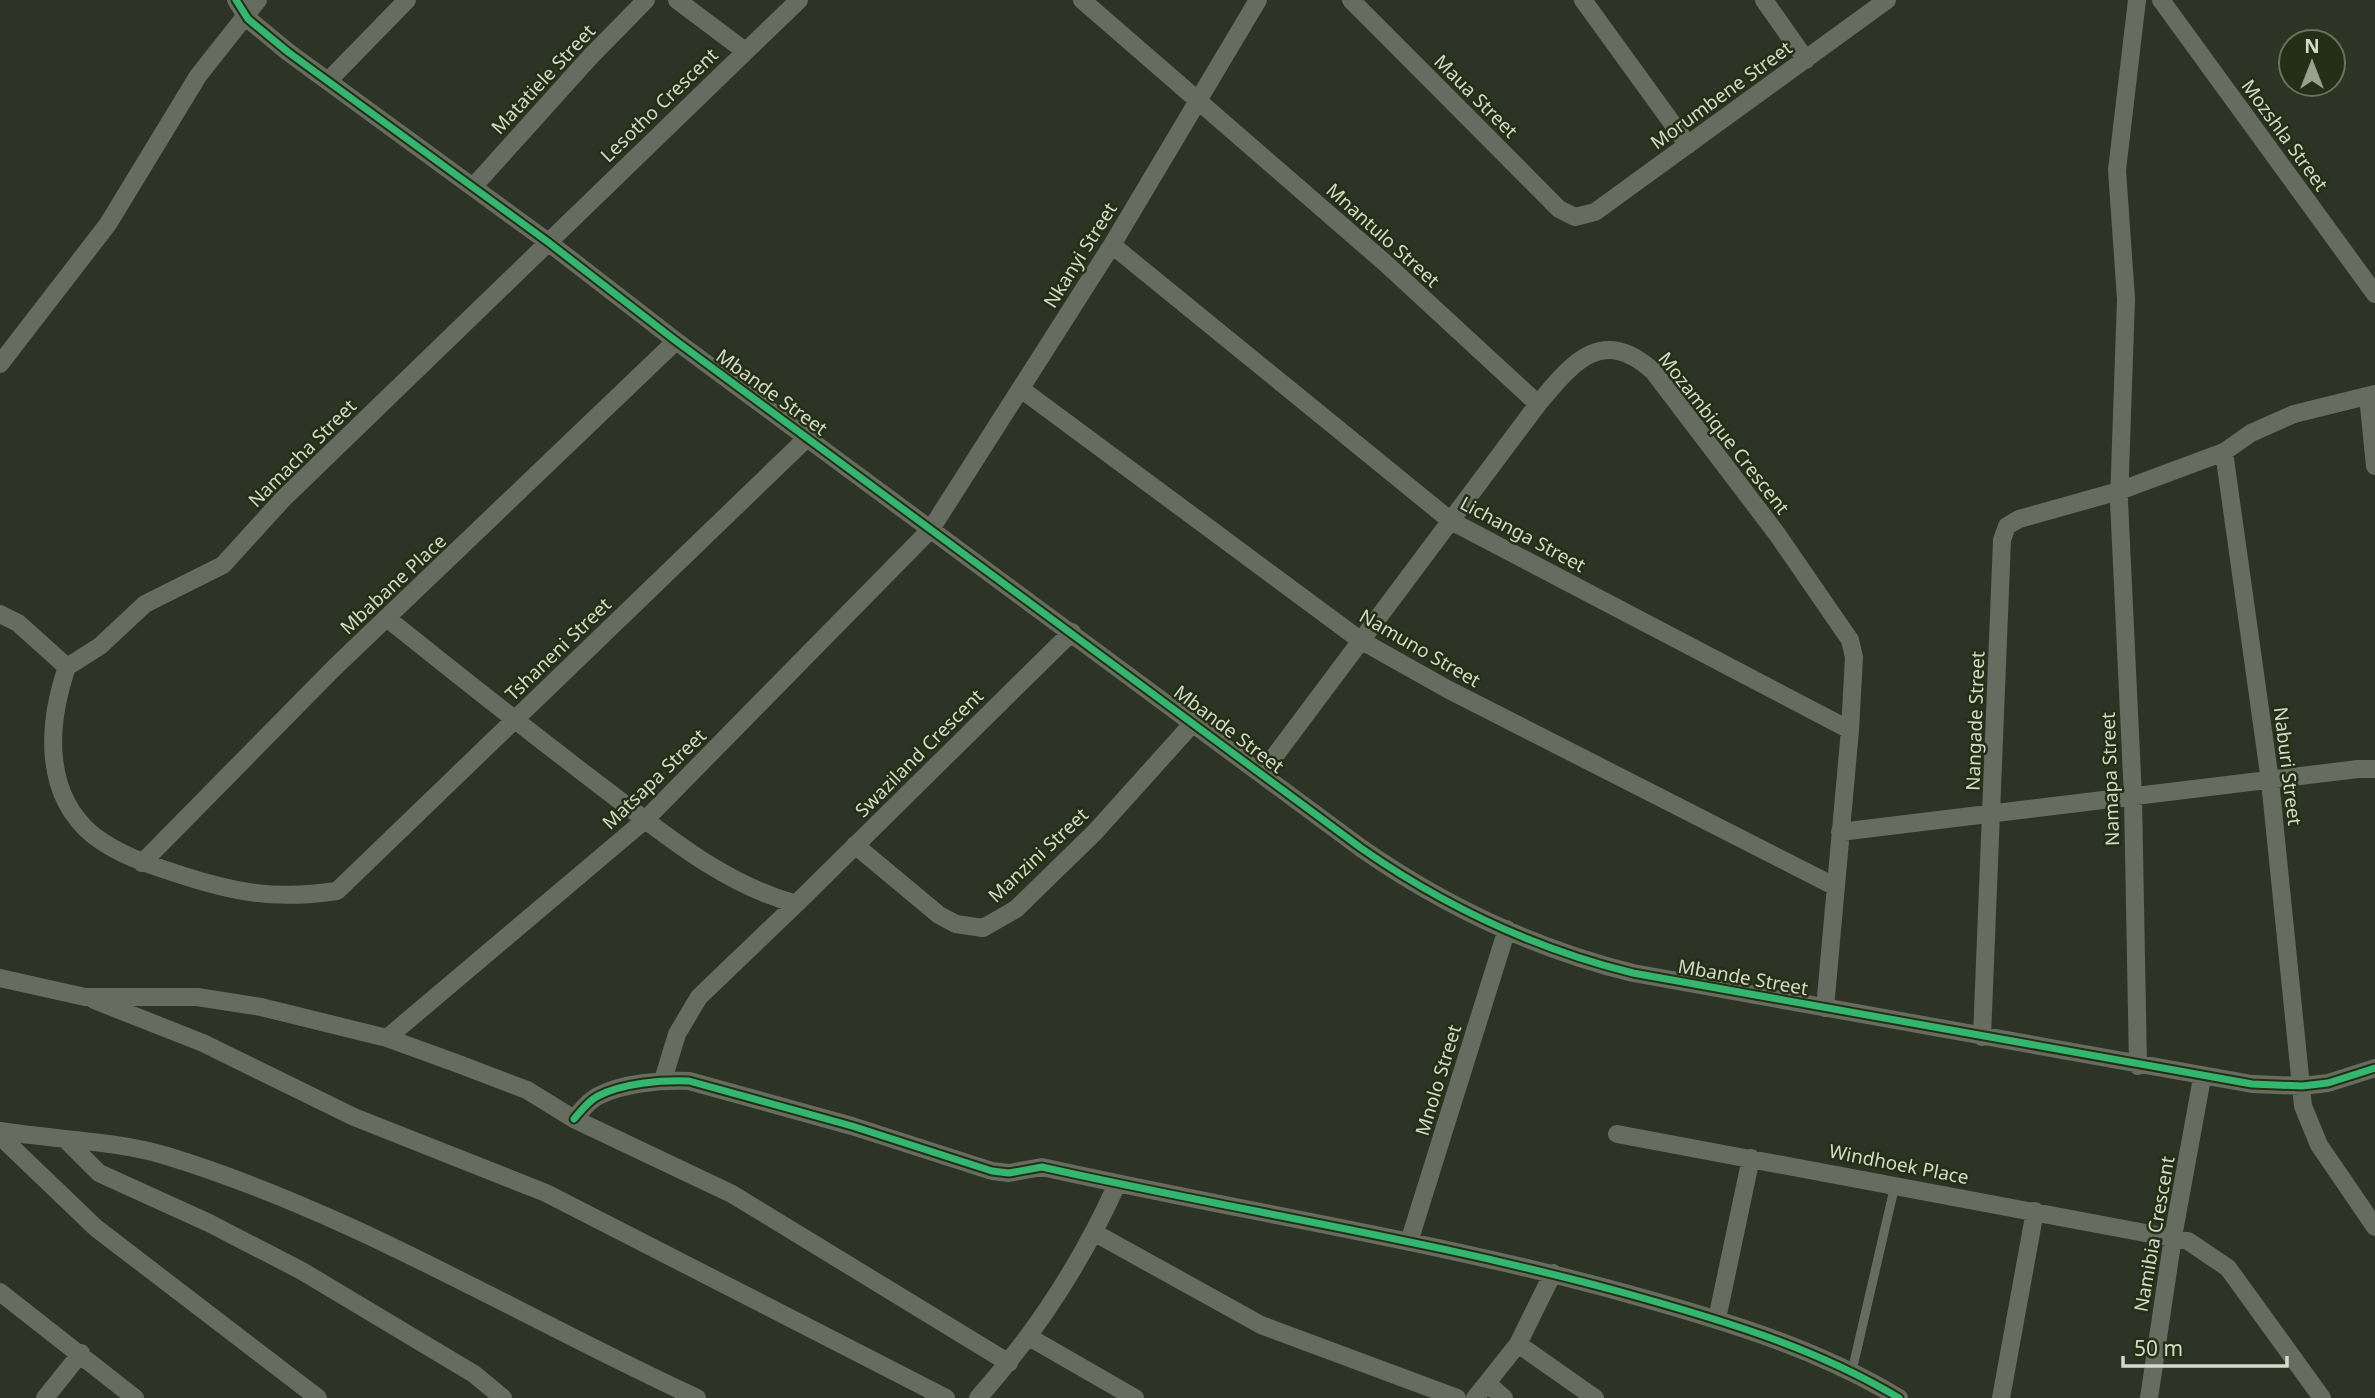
<svg xmlns="http://www.w3.org/2000/svg" width="2375" height="1398" font-family="'Noto Sans',sans-serif">
<style>
.lines{fill:none;stroke-linecap:round;stroke-linejoin:round}
.lane{stroke:#676c60;stroke-width:9}
.street{stroke:#676c60;stroke-width:18}
.cycleway-casing{stroke:#242f15;stroke-width:11}
.cycleway{stroke:#33b770;stroke-width:7}
.labels{text-anchor:middle;dominant-baseline:central;stroke-width:5;stroke-linejoin:round;paint-order:stroke}
.street-label{font-size:19px;fill:#d2daca;stroke:#242f15}
</style>
<rect width="100%" height="100%" fill="#2d3425"/>
<g class="lines">
<!-- lane -->
<path class="lane" d="M1852,1371L1895,1185"/>
<!-- street -->
<path class="street" d="M236,0L248,19L288,52L548,242L676,341L1361,848C1444,906 1536,949 1633,973L2252,1084L2302,1086L2328,1083L2375,1068
M677,0L745,51
M1082,0L1384,262L1538,404
M1351,0L1559,209L1575,217L1595,212L1887,0
M1583,0L1688,145
M1764,0L1806,60
M2137,0L2117,170L2126,299L2119,501L2133,797L2138,1066
M2161,0L2375,294
M328,81L407,0
M473,187L591,56L646,0
M1112,245L1451,521L1850,730
M0,364L108,224L198,76L258,0
M1021,389L1360,640L1449,690L1834,886
M2368,396L2375,466
M2224,452L2270,781L2303,1106L2319,1145L2375,1227
M0,614L18,623L67,667
M388,619C459,676 530,732 602,787C663,833 721,883 796,904L1072,632
M67,667C48,722 42,793 93,835C117,854 147,864 175,873C235,893 275,900 337,891L807,438
M67,667L100,646L145,604L223,565L283,499L799,0
M1262,773L1538,404C1571,365 1601,324 1653,371L1777,534L1850,640L1854,657L1850,730L1825,1008
M1840,832L2358,769H2375
M855,845L939,915L956,924L983,928L1016,909L1095,832L1194,722
M142,863L334,668L676,341
M0,978L85,997H197L261,1007L387,1038L456,1063L527,1090L574,1119L732,1194L1009,1363
M94,1000L203,1043L354,1117L546,1193L946,1398
M1982,1037L2002,540L2007,526L2019,519L2119,491L2224,452L2251,433L2294,414L2375,394
M387,1038L645,820L931,529L1112,245L1258,0
M663,1080L677,1034L699,997L796,904
M574,1119C581,1111 588,1101 598,1096C623,1083 661,1080 689,1081L852,1126L992,1171L1009,1173L1042,1167C1238,1211 1438,1241 1632,1295C1725,1321 1816,1348 1899,1398
M0,1131C56,1140 113,1140 167,1156C353,1213 521,1317 697,1398
M1617,1134L2188,1241L2228,1268L2322,1398
M0,1136L96,1228L318,1398
M67,1141L99,1173L209,1223L302,1271L474,1374L503,1398
M1095,1233L1261,1325L1457,1398
M1409,1242L1507,929
M0,1292L135,1398
M1717,1319L1751,1158
M1029,1337L1135,1398
M1518,1344L1595,1398
M1488,1384L1504,1398
M45,1398L81,1353
M978,1398C1035,1334 1082,1262 1117,1184
M1475,1398L1518,1344L1553,1273
M2001,1398L2035,1211
M2149,1398L2173,1237L2202,1078"/>
<defs>
<path id="cycleway" d="M236,0L248,19L288,52L548,242L676,341L1361,848C1444,906 1536,949 1633,973L2252,1084L2302,1086L2328,1083L2375,1068
M574,1119C581,1111 588,1101 598,1096C623,1083 661,1080 689,1081L852,1126L992,1171L1009,1173L1042,1167C1238,1211 1438,1241 1632,1295C1725,1321 1816,1348 1899,1398"/>
</defs>
<!-- cycleway casing -->
<use href="#cycleway" class="cycleway-casing"/>
<!-- cycleway -->
<use href="#cycleway" class="cycleway"/>
</g>
<g class="labels">
<!-- street labels -->
<g class="street-label">
<text transform="translate(543 79) rotate(-47)">Matatiele Street</text>
<text transform="translate(1721 95) rotate(-36)">Morumbene Street</text>
<text transform="translate(1476 96) rotate(45)">Maua Street</text>
<text transform="translate(659 105) rotate(-44)">Lesotho Crescent</text>
<text transform="translate(2285 135) rotate(54)">Mozshla Street</text>
<text transform="translate(1383 235) rotate(42)">Mnantulo Street</text>
<text transform="translate(1080 255) rotate(-58)">Nkanyi Street</text>
<text transform="translate(772 392) rotate(36)">Mbande Street</text>
<text transform="translate(1724 433) rotate(52)">Mozambique Crescent</text>
<text transform="translate(302 453) rotate(-45)">Namacha Street</text>
<text transform="translate(1523 534) rotate(28)">Lichanga Street</text>
<text transform="translate(393 584) rotate(-43)">Mbabane Place</text>
<text transform="translate(1420 648) rotate(30)">Namuno Street</text>
<text transform="translate(558 649) rotate(-44)">Tshaneni Street</text>
<text transform="translate(1975 721) rotate(-88)">Nangade Street</text>
<text transform="translate(1229 729) rotate(37)">Mbande Street</text>
<text transform="translate(919 753) rotate(-45)">Swaziland Crescent</text>
<text transform="translate(2288 766) rotate(83)">Naburi Street</text>
<text transform="translate(654 779) rotate(-44)">Matsapa Street</text>
<text transform="translate(2110 779) rotate(-92)">Namapa Street</text>
<text transform="translate(1038 855) rotate(-43)">Manzini Street</text>
<text transform="translate(1743 977) rotate(10)">Mbande Street</text>
<text transform="translate(1438 1080) rotate(-73)">Mnolo Street</text>
<text transform="translate(1899 1164) rotate(11)">Windhoek Place</text>
<text transform="translate(2154 1234) rotate(-80)">Namibia Crescent</text>
</g>
</g>
<!-- north arrow -->
<g transform="translate(2312 63)"><circle r="33" fill="#242f15" stroke="#6a735d" stroke-width="2"/>
<path d="M0-5L12 26L0 18L-12 26Z" fill="#98a090"/>
<text y="-10" font-size="19" font-weight="bold" text-anchor="middle" fill="#d2daca">N</text>
</g>
<!-- scale -->
<path d="M2123 1356v10h164v-10" fill="none" stroke="#d2daca" stroke-width="3.5"/>
<text x="2134" y="1356" font-size="21" fill="#d2daca" stroke="#242f15" stroke-width="5" paint-order="stroke">50 m</text>
</svg>
